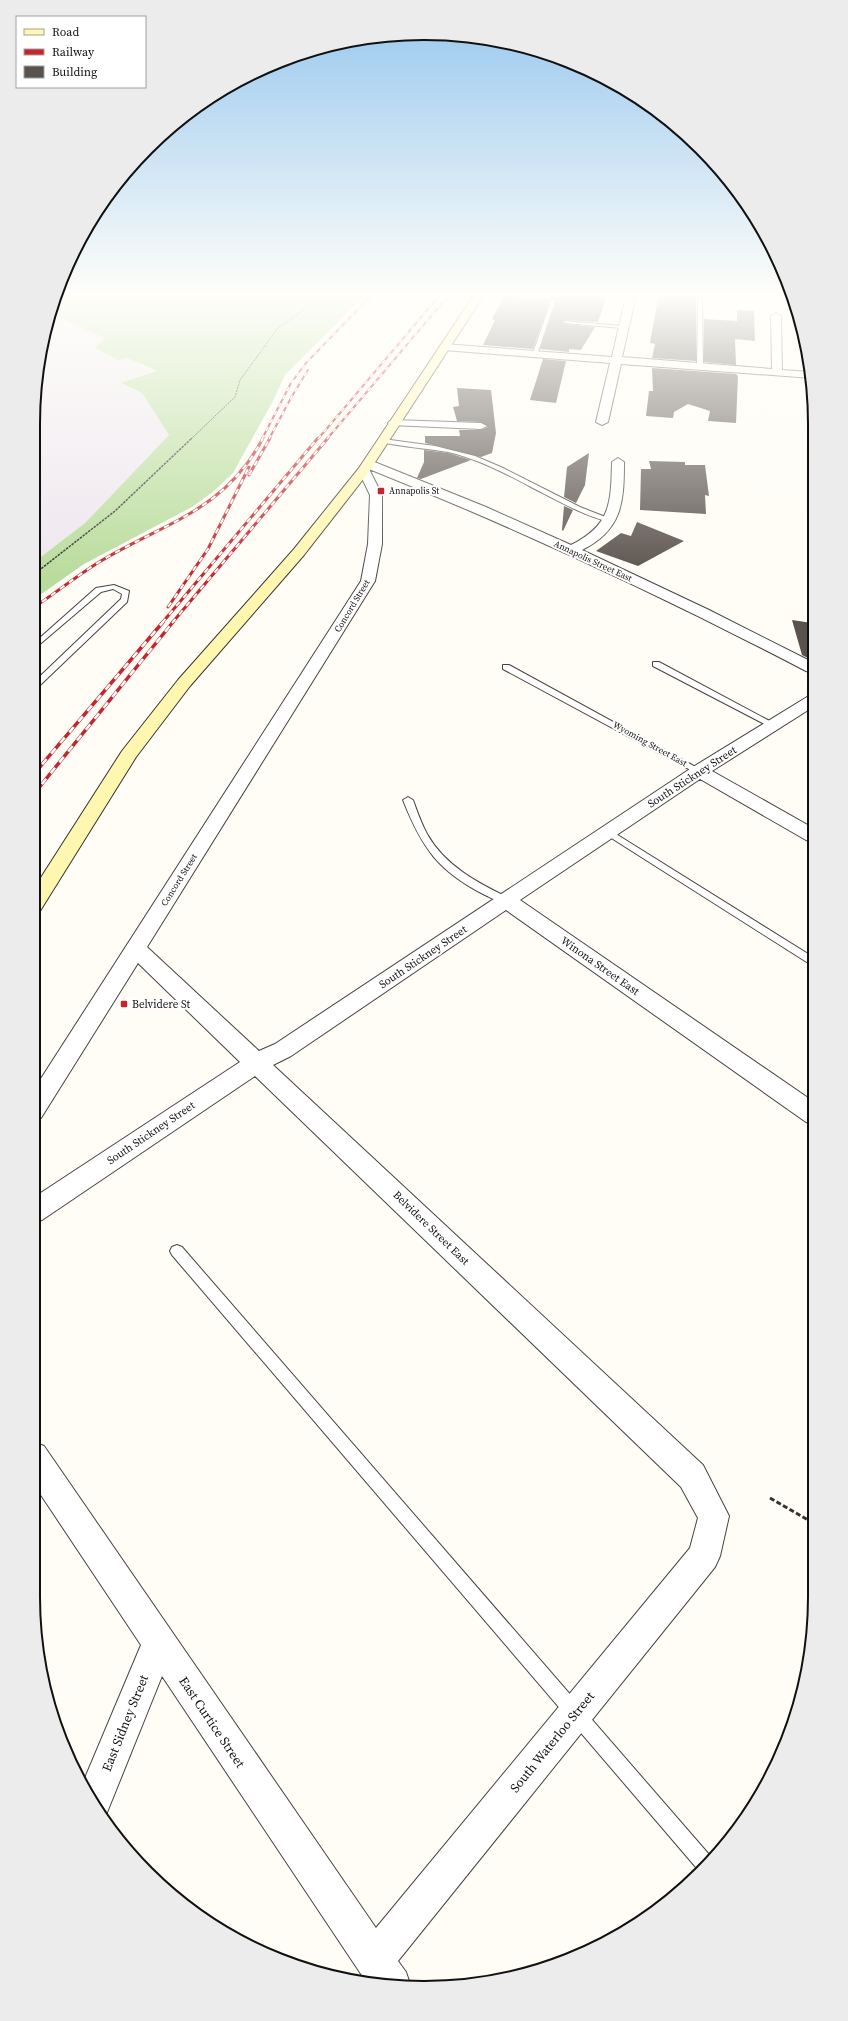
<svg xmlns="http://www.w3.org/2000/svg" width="848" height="2021" font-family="'Source Serif 4',serif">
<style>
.industrial{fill:#eee6ef}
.forest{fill:#b9dc9c}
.building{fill:#5a524d}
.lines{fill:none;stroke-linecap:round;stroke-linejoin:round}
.lane-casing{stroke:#444;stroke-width:2}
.street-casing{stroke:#444;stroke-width:2}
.secondary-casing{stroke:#333;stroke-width:2}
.path-far2{stroke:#333;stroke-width:1;stroke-dasharray:2 1;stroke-linecap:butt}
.path-far1{stroke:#333;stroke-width:1.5;stroke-dasharray:2.5 1;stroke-linecap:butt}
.path{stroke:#333;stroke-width:3;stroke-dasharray:5 2.5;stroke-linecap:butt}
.lane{fill:#fff;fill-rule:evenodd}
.street{fill:#fff;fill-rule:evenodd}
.secondary{fill:#fff6b0;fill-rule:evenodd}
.rail-far2-casing{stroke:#c4262e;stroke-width:2}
.rail-far1-casing{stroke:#c4262e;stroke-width:3}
.rail-casing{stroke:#c4262e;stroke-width:3.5}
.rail-far2{stroke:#fff;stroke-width:1.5;stroke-dasharray:4.5;stroke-linecap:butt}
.rail-far1{stroke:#fff;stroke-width:2;stroke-dasharray:5.5;stroke-linecap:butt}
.rail{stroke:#fff;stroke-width:2.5;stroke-dasharray:7;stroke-linecap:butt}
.poi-dot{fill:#c4262e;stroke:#fff;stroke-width:1.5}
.labels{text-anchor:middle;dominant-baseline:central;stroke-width:4;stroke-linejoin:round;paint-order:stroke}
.far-poi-label{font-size:9px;fill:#111;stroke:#fff;text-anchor:start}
.far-street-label{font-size:9px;fill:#111;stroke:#fff}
.street-label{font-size:11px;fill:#111;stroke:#fff}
.poi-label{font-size:11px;fill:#111;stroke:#fff;text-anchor:start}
.near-street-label{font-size:13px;fill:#111;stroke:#fff}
.rim{fill:none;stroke:#111;stroke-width:2}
</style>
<rect width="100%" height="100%" fill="#fffdf5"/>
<!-- industrial -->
<path class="industrial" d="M50,313L104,338L95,348L127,358L157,372L122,383L142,393L169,435L85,523L33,563V424L36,373Z"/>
<!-- forest -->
<path class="forest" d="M55,295H365L285,375L273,401L233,473L214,491L192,507L84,564L33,600V563L85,523L169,435L142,393L121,383L157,371L127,358L118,360L95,348L104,338L50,313Z"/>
<!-- building -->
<path class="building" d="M551,295H607L598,322L562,320L565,324L595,327L581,350L569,349V352L540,349L556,301L554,299L550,301L533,349L483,345L495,320L492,319L504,296L540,300L541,298L551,299Z
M665,295H696V361L652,358L655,344L650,343L658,298H665Z
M737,310L754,311L755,341L735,339L736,365L704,362V319L737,321Z
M543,359L566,361L556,403L530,400Z
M652,368L736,374L738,376L736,423L708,421L710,411L688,404L674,412L673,418L646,416L649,391H653Z
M457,388L491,390L496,433L492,453L481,457L425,443V436H460L459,430H481L488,427L481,422L457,421L453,407L459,406Z
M424,450L448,453L471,460L421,479L417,478L424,462Z
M589,453L585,485L576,503L564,497L567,467Z
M649,461L685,462V465H705L709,496L705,495L706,514L640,510L641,469H651Z
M564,506L573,510L563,531L562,530Z
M637,522L684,541L638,566L596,551L621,533L631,536Z
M792,620L812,623L810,659L802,655Z"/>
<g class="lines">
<defs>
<path id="lane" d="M700,298L702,299L703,366L700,368L697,366L698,299Z
M553,300L555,301L537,355L532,356L551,301Z
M563,321L622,326L624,327L622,328L565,323Z
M383,439L435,446L475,456L503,468L580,507L613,520C604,527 545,494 533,488C505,473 478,459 448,452C426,448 403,447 381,442L380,441Z
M114,585L129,591L127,602L36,689H33V683L121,599L122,594L113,589L101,592L33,650V644L96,588Z
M653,662H659L777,725L773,728L770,727L653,666Z
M503,665H509L703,771L702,773H696L503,669Z
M408,797L413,800C417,811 421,823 427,834C445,866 478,883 511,899L512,901L511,903C503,906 492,898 485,895C438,871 422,848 403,800Z
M608,829L813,957V966L605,834L603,832L605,830Z
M177,1245L182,1247L712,1858L700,1872L172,1255L170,1251L172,1247Z"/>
<path id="street" d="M630,297L635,300L622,357L772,369L771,316L776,313L781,316L782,370L811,372L812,378L621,364L608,422L602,425L596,422L610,363L444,350L439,347L444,344L612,357L625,300Z
M394,420L481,423L487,426L481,429L390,425L388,423L390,421Z
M618,458L624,462C624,503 622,530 582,550L709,610L812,662V673L806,671C664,597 519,529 369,469L382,495V544L375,581L147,947L259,1051L275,1044L693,767L807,697L813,695V707L712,771L813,828V842L806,840L700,779L520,900L814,1102V1125L806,1122L506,910L291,1056L273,1065L703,1465L729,1516L720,1556L715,1567L398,1961L406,1972L411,1987L373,1985L367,1983L162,1676L106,1815L102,1816L82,1785L141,1645L33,1483V1442L44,1446L376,1928L690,1548L698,1518L681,1487L255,1076L42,1220L33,1223V1198L240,1062L138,963L41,1118L33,1121V1091L361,581L368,544L370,495L358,470L364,466L362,464L364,461H372L486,507L571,545C611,525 611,503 612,462Z"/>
<path id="secondary" d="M474,295H484L368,473L304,555L190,686L136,757L40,911L33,913V890L122,751L178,680L294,549L359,468Z"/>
</defs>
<!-- lane casing -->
<use href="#lane" class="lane-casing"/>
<!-- street casing -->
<use href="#street" class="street-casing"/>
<!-- secondary casing -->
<use href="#secondary" class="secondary-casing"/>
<!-- path-far2 -->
<path class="path-far2" d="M191,439L235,397L240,380L278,328L301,312L318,295"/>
<!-- path-far1 -->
<path class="path-far1" d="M33,575L115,511L192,438"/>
<!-- path -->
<path class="path" d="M770,1498L815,1524"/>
<!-- lane -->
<use href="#lane" class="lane"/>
<!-- street -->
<use href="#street" class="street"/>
<!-- secondary -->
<use href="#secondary" class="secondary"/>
<defs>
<path id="rail-far2" d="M262,439L291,383L306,363L372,295
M269,439L292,396L308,370
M318,439L440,295
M327,439L449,295"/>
<path id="rail-far1" d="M249,475L270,438
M168,607L208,549L249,467
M33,608C54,594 74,578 96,564C160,524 224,513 263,438
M162,623L318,438
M172,623L328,438"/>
<path id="rail" d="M33,775L163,622
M33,795L173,622"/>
</defs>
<!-- rail-far2 casing -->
<use href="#rail-far2" class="rail-far2-casing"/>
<!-- rail-far1 casing -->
<use href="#rail-far1" class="rail-far1-casing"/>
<!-- rail casing -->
<use href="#rail" class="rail-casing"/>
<!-- rail-far2 -->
<use href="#rail-far2" class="rail-far2"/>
<!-- rail-far1 -->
<use href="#rail-far1" class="rail-far1"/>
<!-- rail -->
<use href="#rail" class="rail"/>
</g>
<!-- sky -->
<linearGradient id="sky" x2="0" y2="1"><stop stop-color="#95c6ee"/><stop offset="0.51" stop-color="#fffefa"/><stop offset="1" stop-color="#fffefa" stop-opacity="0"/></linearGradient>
<rect width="848" height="578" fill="url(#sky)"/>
<!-- markers -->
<g class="poi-dot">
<rect x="377" y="487" width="8" height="8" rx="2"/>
<rect x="120" y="1000" width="8" height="8" rx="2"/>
</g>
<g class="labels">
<!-- far-poi labels -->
<g class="far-poi-label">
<text x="389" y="491">Annapolis St</text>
</g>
<!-- far-street labels -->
<g class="far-street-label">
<text transform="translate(593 561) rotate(25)">Annapolis Street East</text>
<text transform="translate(352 606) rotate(-59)">Concord Street</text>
<text transform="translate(650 744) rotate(29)">Wyoming Street East</text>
<text transform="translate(179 880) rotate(-58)">Concord Street</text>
</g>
<!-- street labels -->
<g class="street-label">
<text transform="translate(692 777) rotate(-33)">South Stickney Street</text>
<text transform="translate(423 957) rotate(-34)">South Stickney Street</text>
<text transform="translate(600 966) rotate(35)">Winona Street East</text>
<text transform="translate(151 1133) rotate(-34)">South Stickney Street</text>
<text transform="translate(431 1228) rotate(44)">Belvidere Street East</text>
</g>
<!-- poi labels -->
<g class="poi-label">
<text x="132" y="1004">Belvidere St</text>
</g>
<!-- near-street labels -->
<g class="near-street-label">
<text transform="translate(212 1722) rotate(56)">East Curtice Street</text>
<text transform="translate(125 1723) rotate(-68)">East Sidney Street</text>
<text transform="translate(552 1742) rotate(-51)">South Waterloo Street</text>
</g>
</g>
<!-- crop -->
<path d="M0 0H848V2021H0ZM424 40H424A384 384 0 0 1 808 424V1597A384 384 0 0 1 424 1981H424A384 384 0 0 1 40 1597V424A384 384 0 0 1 424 40Z" fill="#ececec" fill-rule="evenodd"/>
<path class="rim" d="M424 40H424A384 384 0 0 1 808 424V1597A384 384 0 0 1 424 1981H424A384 384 0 0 1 40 1597V424A384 384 0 0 1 424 40Z"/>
<!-- legend -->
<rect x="16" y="16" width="130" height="72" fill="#ffffff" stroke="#a0a0a0"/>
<rect x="24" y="29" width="20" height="6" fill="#fff6b0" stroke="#a0a0a0"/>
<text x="52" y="36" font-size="12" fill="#111111">Road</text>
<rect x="24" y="49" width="20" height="6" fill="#c4262e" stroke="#a0a0a0"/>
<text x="52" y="56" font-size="12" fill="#111111">Railway</text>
<rect x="24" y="66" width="20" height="12" fill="#5a524d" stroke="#a0a0a0"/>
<text x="52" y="76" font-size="12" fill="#111111">Building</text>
</svg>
